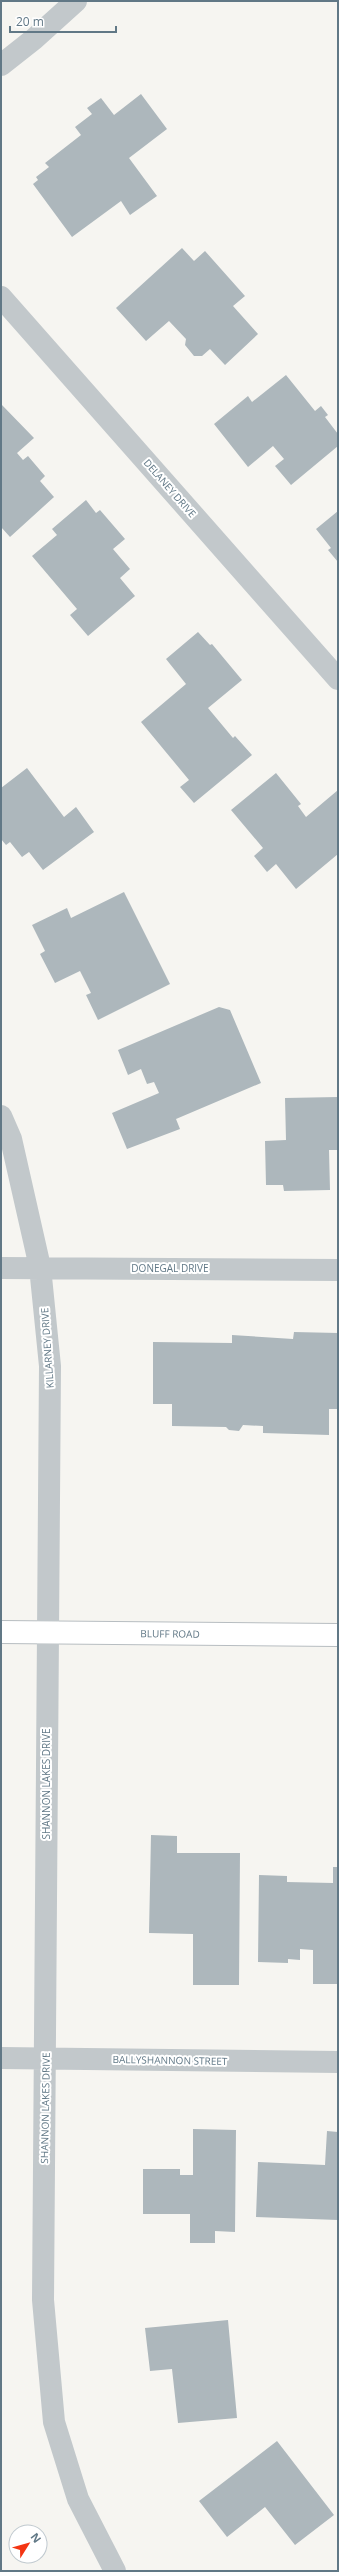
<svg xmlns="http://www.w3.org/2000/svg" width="339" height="2572" font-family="'Open Sans',sans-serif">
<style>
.building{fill:#adb7bc}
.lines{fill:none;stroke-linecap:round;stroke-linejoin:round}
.secondary-casing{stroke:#b7bdc1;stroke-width:24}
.minor{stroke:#c2c8cb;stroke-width:22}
.secondary{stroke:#fff;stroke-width:22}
.labels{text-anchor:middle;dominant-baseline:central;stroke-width:4;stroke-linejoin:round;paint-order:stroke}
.street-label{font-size:10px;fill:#617886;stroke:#fff}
</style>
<rect width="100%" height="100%" fill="#f6f5f1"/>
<!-- building -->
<path class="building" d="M141,94L167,129L129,158L157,196L130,215L121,201L72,237L33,184L38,180L36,177L49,167L45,163L81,135L75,127L92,114L87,108L101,98L114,115Z
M182,248L194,261L205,251L245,296L233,306L258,334L225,365L210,349L202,356H194L185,345L186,339L169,321L146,341L116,308Z
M286,375L315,411L321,406L328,415L325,417L338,434V446L291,485L275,466L284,459L273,446L248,467L214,424L248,396L252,402Z
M1,404L34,438L17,453L23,460L28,456L45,476L40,481L54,497L10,537L1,527Z
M86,500L96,513L100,510L125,539L113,549L130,569L120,578L135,596L88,636L70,615L77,609L32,556L57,535L52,529Z
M338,511V562L328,550L331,548L316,529Z
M198,632L210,645L212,644L242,680L208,708L233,738L235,736L252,755L194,803L180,787L189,780L141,722L186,684L166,659Z
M27,768L64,817L76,807L94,832L43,870L29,852L22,857L10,842L6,845L1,839V788Z
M276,773L301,804L298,806L306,817L338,790V854L296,889L276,864L267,872L254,856L263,848L231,810Z
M124,892L170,984L98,1020L86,995L91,993L80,971L55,983L40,954L45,951L32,925L67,908L71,918Z
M219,1007L230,1010L261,1083L176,1119L180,1129L127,1149L112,1113L159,1093L154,1082L147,1084L141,1069L128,1075L118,1050Z
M338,1097V1150H329L330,1190L284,1191L283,1185H266L265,1141L286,1140L285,1098Z
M294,1332L338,1333V1409H329V1435L263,1433V1426L243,1425L239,1431L229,1430L226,1427L172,1426V1404H153V1342L232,1343V1335L293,1339Z
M151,1835L177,1836V1853H240L239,1985H193V1934L149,1933Z
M333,1867H338V1984H313V1950L300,1949V1960L288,1959V1963L258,1962L259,1875L287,1876V1882L333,1883Z
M193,2129L236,2130L235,2232L215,2231V2243H190V2214H143V2169H180V2175H193Z
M327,2131L338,2132V2220L256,2217L258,2162L325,2165Z
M228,2320L237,2418L178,2423L172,2369L150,2371L145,2328Z
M277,2441L334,2515L295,2545L265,2507L227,2537L199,2501Z"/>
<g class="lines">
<defs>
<g id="secondary">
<path id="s1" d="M1,1632L338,1635"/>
</g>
</defs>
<!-- secondary casing -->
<use href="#secondary" class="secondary-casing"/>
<!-- minor -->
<path class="minor" d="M1,65L34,39L76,1
M1,297L338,679
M1,1116L11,1139L40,1267L50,1366L43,2300L54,2422L78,2499L115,2571
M1,1268L338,1270
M1,2058L338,2062"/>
<!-- secondary -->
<use href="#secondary" class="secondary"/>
</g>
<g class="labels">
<!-- street labels -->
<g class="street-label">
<text transform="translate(170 488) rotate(49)">DELANEY DRIVE</text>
<text x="170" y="1268">DONEGAL DRIVE</text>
<text transform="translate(47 1348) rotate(-94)">KILLARNEY DRIVE</text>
<text stroke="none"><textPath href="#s1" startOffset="169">BLUFF ROAD</textPath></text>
<text transform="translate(46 1784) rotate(-90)">SHANNON LAKES DRIVE</text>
<text transform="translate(170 2060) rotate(1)">BALLYSHANNON STREET</text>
<text transform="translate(45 2108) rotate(-89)">SHANNON LAKES DRIVE</text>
</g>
</g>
<!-- border -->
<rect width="339" height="2572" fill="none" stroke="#617886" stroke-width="4"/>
<!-- north arrow -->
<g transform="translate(28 2544) rotate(53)"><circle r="19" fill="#ffffff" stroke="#c0c9cf"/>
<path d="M0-3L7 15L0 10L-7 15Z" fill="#f43513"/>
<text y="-6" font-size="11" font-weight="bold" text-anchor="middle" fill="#617886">N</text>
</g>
<!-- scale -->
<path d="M10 26v6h106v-6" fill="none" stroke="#617886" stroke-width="2"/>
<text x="16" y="26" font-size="12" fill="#617886" stroke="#ffffff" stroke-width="3" paint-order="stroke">20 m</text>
</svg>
